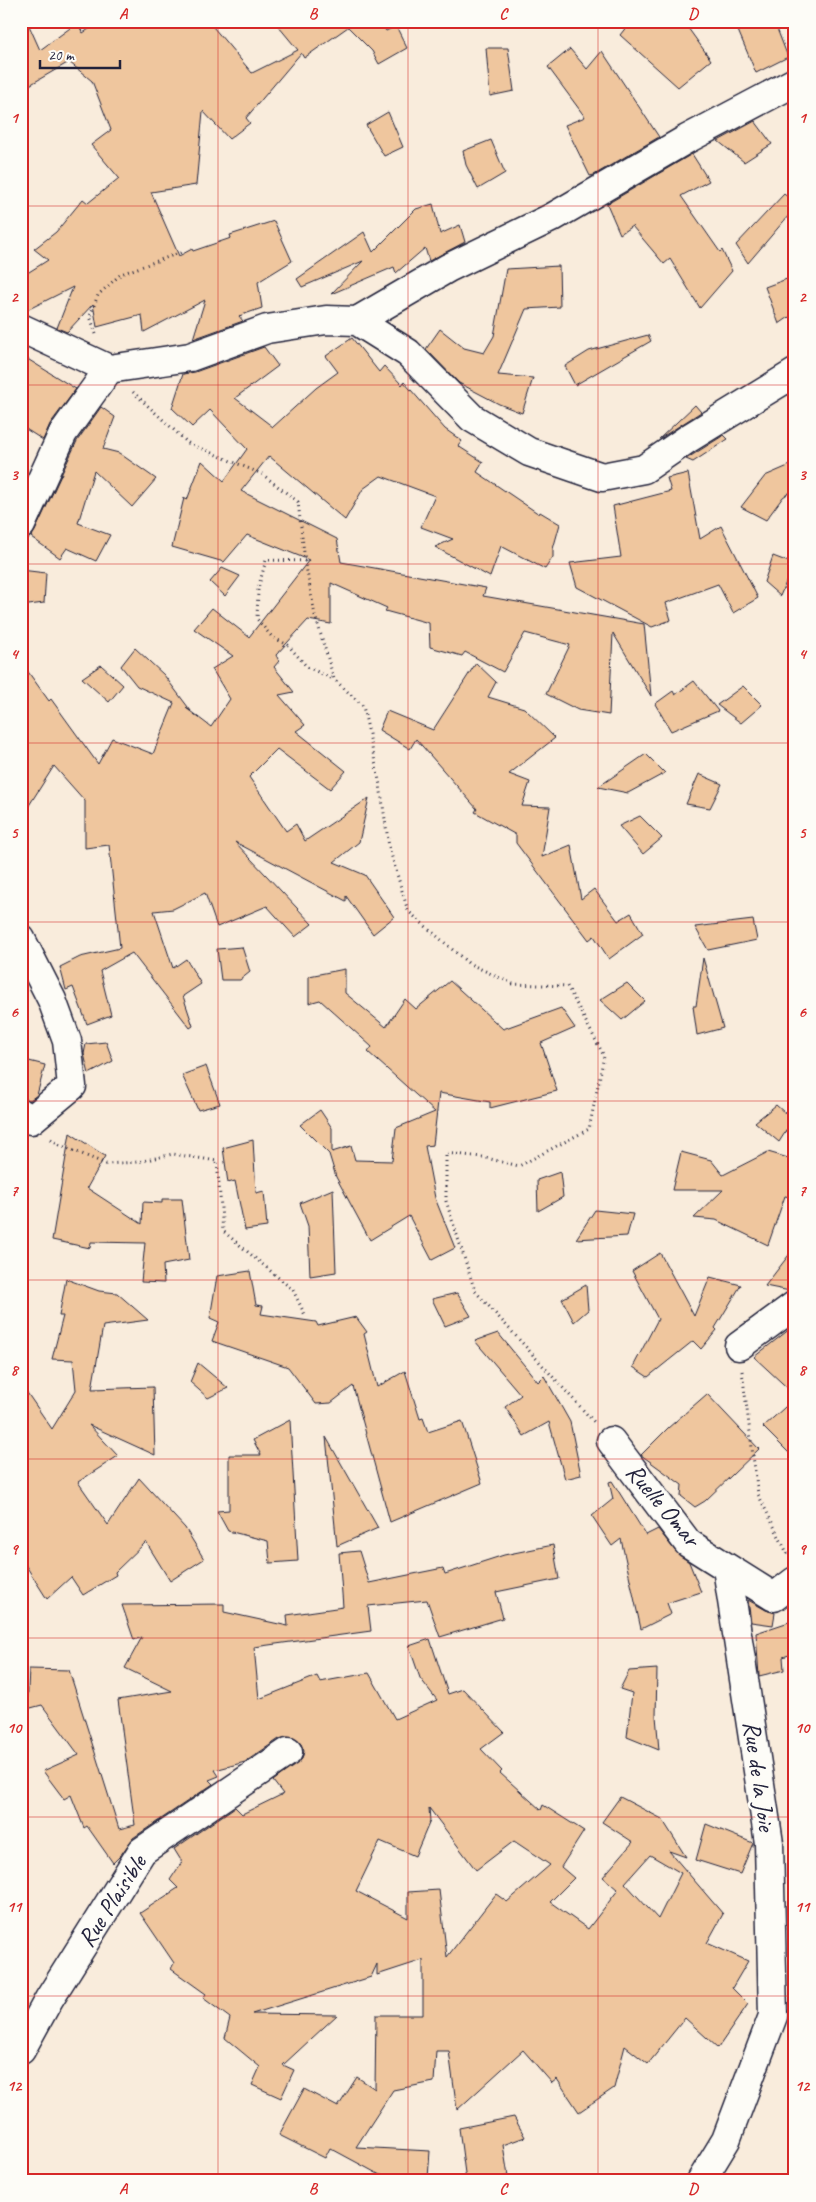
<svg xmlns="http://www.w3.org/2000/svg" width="816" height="2202" font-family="Caveat,sans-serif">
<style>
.building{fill:#efc69e;stroke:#22223b;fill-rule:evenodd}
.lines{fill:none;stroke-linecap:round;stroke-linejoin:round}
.minor-casing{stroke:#22223b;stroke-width:31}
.path{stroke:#22223b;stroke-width:3;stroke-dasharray:1 4;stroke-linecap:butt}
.minor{stroke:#fdfcf7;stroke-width:28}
.grid{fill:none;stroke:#d62828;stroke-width:1;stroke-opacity:0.55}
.labels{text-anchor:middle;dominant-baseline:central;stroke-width:5;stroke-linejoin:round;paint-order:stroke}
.street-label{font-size:25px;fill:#22223b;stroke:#fdfcf7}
.neatline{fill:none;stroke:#d62828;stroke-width:2}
.grid-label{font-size:16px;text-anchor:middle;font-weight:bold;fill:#d62828}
</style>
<rect width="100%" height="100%" fill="#f9ecdc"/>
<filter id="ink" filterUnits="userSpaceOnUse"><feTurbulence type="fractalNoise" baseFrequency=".02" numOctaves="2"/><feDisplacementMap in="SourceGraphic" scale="10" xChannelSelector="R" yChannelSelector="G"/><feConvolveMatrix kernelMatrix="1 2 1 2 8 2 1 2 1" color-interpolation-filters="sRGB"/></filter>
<g filter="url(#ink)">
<!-- building -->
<path class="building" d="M21,21H27L40,50L77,23L83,33L101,21H208L252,73L298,50L274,21H379L386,31L396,26L407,48L379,64L372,51L348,27L304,58L301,53L246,118L250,123L229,139L203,111L196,185L151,192L179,256L192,249L193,251L231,238L230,235L274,221L292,261L258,282L262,308L239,316L243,321L193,339L205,300L144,332L142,315L97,327L93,304L67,332L57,328L73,287L21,313V277L48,260L34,249L56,232L83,199L88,203L119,178L91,145L111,130L92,81L69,62L21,90Z
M631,21H683L711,60L678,87L620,35Z
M734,21H774L788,57L756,73Z
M486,48H508L514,91L490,96Z
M570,49L587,69L602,51L659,137L594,175L590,176L565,125L585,117L548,67Z
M388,112L403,147L384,156L366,125Z
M755,121L772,144L744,162L718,141Z
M491,140L505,173L478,189L466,165L463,151Z
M692,154L709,181L681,196L720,252L722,250L732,271L700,308L670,259L664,264L632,226L620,234L607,204Z
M784,194L795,203V208L748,263L736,245Z
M433,204L440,234L460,225L465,242L429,261L425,248L396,273L394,267L331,294L363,261L302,287L297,279L364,232L373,252L416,209Z
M559,266L560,307L526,309L498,375L533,378L522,413L499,404L459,383L426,349L440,329L464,348L484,353L494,336L506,269Z
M795,276V313L779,324L765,287Z
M648,335L651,341L575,385L565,366L589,351Z
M352,338L379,372L384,366L402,385L404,382L445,429L462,441L458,446L483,462L477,472L539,514L540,512L560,524L553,549V557L545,569L501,546L490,577L435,547L453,539L421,527L435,496L381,476L363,489L345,520L269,456L241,491L337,539L341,562L486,588L483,596L644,624L651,696L613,633L609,715L578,710L546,694L570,645L525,633L503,672L465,652L462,656L430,647L429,623L385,611L387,608L331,583V624L308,620L276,655L279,661L274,667L294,692L279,695L305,725L296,731L346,771L330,789L277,749L249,777L286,831L296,824L305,841L369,798L359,842L334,862L365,875L394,917L373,934L346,896V901L235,842L312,924L295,937L267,906L217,927L205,893L173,909L154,911L173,968L186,959L201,984L183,996L193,1026L190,1028L132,953L100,971L111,1015L87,1024L73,987L66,990L60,967L80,957L120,948L109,845L85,848V801L54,766L21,818V662L49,701L51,699L98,764L112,738L153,754L174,703L137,686L121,666L135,648L164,675L191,711L186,708L211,727L230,699L212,669L233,656L194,629L212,608L249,637L309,560L247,535L224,562L172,547L184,498L187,500L202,461L224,481L247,449L210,410L192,427L172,408L183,374L195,372L264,347L278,366L235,398L273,427L316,388L338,372L326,356Z
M21,355L76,389L50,424L43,440L21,426Z
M695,405L701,412L659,439Z
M101,407L115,417L103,449L119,453L156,479L132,507L94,471L78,523L110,535L96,561L67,548L60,558L31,537L35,531L77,441Z
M724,435L728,439L693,462L686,459Z
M795,463V489L783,497L766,520L741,507L765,476Z
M688,473L700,539L721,526L758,598L733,613L718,584L666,603L671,620L652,627L577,587L570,563L621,557L613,506L671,491L667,478Z
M773,556L794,564L780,596L764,582Z
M222,568L240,576L225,596L210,582Z
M21,570L46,573L44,603L21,606Z
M476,663L496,682L488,697L524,708L555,738L509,774L530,782L522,806L550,807L542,857L571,845L581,899L594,889L618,921L631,913L643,934L609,959L594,936L589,940L516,843V835L475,812L477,809L416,739L410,749L379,730L387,711L433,730Z
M101,665L123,685L109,702L82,678Z
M694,681L718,711L671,731L655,704L673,691L675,695Z
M743,686L762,705L741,723L717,705Z
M646,754L665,773L628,793L598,787Z
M699,774L722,784L710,808L686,804Z
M640,816L662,838L643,854L619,826Z
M753,920L757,940L708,950L695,927Z
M242,947L250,972L240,980H221L217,949Z
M703,958L723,1028L697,1035L693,1006H696Z
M345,969V993L386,1027L405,999L416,1009L450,981L503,1029L561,1008L575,1028L541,1043L557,1091L490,1108V1102L439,1093L433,1145L425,1146L435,1198L455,1248L432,1260L409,1216L370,1240L336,1177L329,1154L300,1125L320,1110L332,1128V1152L351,1146L355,1160L392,1161L396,1128L435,1112L368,1052L372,1047L320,1000L309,1003V976Z
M627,983L645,1001L622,1020L600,1000Z
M106,1042L113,1061L89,1074L84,1054L86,1044Z
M21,1059L45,1065L37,1095L30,1100L21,1098Z
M206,1066L220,1104L198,1110L182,1075Z
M776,1105L793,1120L779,1142L755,1122Z
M70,1133L105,1156L87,1188L142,1224L143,1202L162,1203V1199H182L189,1260L163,1265L164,1283L141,1282L145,1243L91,1242L90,1248L52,1240Z
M253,1140L256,1193L264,1191L267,1227L245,1230L235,1181L228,1183L223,1148Z
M681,1152L711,1160L723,1175L768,1152L795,1160V1198L785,1196L768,1245L716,1220L694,1218L723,1190H672Z
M560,1172L563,1197L538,1211L537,1180Z
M333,1189L336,1272L310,1276L308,1226L300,1203Z
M595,1210L633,1214L627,1236L576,1239Z
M795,1247V1290L790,1291L765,1286Z
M660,1253L694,1316L710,1277L741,1285L715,1328L717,1330L701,1349L693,1341L648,1377L633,1367L658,1319L632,1271Z
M250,1271L256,1305L263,1306L261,1314L316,1322L318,1326L356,1317L367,1332L364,1334L377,1387L405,1371L420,1419L423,1418L428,1432L462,1421L482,1483L390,1522L353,1386L331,1403L316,1404L288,1367L212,1341L219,1322L210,1318L217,1276Z
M66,1279L99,1291L117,1293L148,1320L103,1326L92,1389L153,1387L155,1455L89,1425L118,1456L78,1482L108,1525L139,1478L185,1528L204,1559L170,1581L146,1542L115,1572L116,1575L83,1595L71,1577L47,1599L21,1558V1384L52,1429L76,1390L73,1360L52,1359L63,1316H59Z
M586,1285L588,1310L574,1322L562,1299Z
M457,1293L471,1316L445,1326L432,1299Z
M795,1325V1395L754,1357Z
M498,1333L538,1382L544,1376L570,1422L581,1475L565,1479L549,1422L524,1436L505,1407L521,1395L475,1341Z
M198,1363L228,1388L208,1398L190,1382Z
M707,1394L759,1449L705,1501L695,1507L681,1496L682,1485L641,1455L668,1428Z
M795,1398V1459L763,1427Z
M290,1420L298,1561L270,1563L268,1541L228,1531L217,1511L229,1510V1455H261L253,1440Z
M326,1437L378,1528L337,1546Z
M612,1481L646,1535L658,1529L676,1552L689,1562L701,1592L667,1603L671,1614L641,1629L621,1539L612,1546L592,1516L613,1499L609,1482Z
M553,1545L559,1579L496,1592L503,1618L440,1637L427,1600L368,1606L371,1631L254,1647L259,1699L317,1676L320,1682L369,1673L395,1719L437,1700L420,1678L409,1646L430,1639L448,1694L463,1689L504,1732L481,1749L502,1771L500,1773L541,1810L543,1805L584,1831L561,1867L574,1878L550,1902L588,1929L618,1890L603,1877L633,1842L602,1822L620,1797L662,1819L686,1857L669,1851L723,1914L707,1943L748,1961L732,1988L748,2004L718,2048L685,2018L648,2064L625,2046L614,2088L579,2112L557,2079L552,2083L523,2050L457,2110L449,2051H436L434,2082L393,2090L356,2147L430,2151L428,2178L380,2175L330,2148L325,2158L279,2135L304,2089L338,2107L357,2077L375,2089L376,2015H423V1960L377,1975V1964L371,1977L252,2014L337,2015L283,2065L294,2070L281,2098L252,2085L260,2067L225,2038L230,2018L203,1998L206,1994L171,1969L174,1963L140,1913L178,1888L170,1880L182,1862L174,1849L235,1807L242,1814L283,1794L273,1781L302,1759L304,1751L301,1744L294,1738L286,1737L279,1739L245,1762L215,1770L219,1776L209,1780L213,1784L133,1838L120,1856L113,1863L87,1826L84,1828L71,1795L64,1799L43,1771L79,1755L42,1705L27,1709L29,1669L69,1670L119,1829L135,1825L118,1700L172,1691L125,1668L142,1637L134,1640L122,1605L224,1604V1612L288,1626L287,1615L343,1607L339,1553L359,1551L369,1583L443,1568L445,1574L504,1555ZM429,1808L476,1870L514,1841L550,1865L507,1902L496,1894L447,1957L439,1890L408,1892V1918L356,1891L380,1841L415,1856L430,1821ZM650,1855L681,1873L658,1919L625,1883Z
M748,1600L766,1610L775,1613L773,1625L751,1622Z
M795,1620V1653L783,1657L784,1670L759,1676L756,1633Z
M657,1669L656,1716L659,1750L627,1737L632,1693L620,1689L629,1671Z
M706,1824L753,1843L740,1874L696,1860Z
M514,2117L525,2137L503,2145L508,2176L466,2181L459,2128Z"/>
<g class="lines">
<defs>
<path id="minor" d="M357,321L448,268L553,217L687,139L795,82
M21,328L109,369L190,357L267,329L326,320L357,321L408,353L472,418L529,452L602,477L644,469L689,438L795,373
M21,525L63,433L109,369
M21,939L52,1000L67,1041L72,1086L31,1120L21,1113
M739,1346L795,1305
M611,1441L688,1543L774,1597L795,1581
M21,2050L49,1999L142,1851L288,1752
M701,2181L726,2140L773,2016L769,1843L727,1568"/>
</defs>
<!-- minor casing -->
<use href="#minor" class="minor-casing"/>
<!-- path -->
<path class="path" d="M96,334L90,316L98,295L121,274L182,252
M133,392L188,443L262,474L298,502L305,561L315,615L334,679L363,706L380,785L389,847L408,911L468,963L513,984L567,986L604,1056L589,1129L519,1166L482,1157L446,1153V1201L475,1291L594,1422
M305,561L266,560L258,589L257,619L272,637L288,645L307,667L333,679
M51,1139L60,1145L106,1164L138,1162L173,1154L217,1161L223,1231L293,1290L305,1315
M742,1371L758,1494L788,1555"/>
<!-- minor -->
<use href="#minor" class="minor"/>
</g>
</g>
<!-- grid -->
<path class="grid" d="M218,21V2181M408,21V2181M598,21V2181M21,206H795M21,385H795M21,564H795M21,743H795M21,922H795M21,1101H795M21,1280H795M21,1459H795M21,1638H795M21,1817H795M21,1996H795"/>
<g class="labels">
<!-- street labels -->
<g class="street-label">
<text transform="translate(663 1505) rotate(50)">Ruelle Omar</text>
<text transform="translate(759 1776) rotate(82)">Rue de la Joie</text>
<text transform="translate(112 1901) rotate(-57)">Rue Plaisible</text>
</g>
</g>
<!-- margin -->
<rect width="816" height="2202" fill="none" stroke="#fdfcf7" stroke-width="55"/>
<!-- scale -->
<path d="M40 60v8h80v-8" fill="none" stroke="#22223b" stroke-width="2.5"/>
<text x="48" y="60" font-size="15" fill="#22223b" stroke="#fdfcf7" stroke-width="4" paint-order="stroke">20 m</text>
<rect x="28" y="28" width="760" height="2146" class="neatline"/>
<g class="grid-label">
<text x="123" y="19">A</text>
<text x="313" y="19">B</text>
<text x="503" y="19">C</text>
<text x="693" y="19">D</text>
<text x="14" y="123">1</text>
<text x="802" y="123">1</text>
<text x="14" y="302">2</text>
<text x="802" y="302">2</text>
<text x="14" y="480">3</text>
<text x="802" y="480">3</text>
<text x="14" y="659">4</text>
<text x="802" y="659">4</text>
<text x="14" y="838">5</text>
<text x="802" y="838">5</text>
<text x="14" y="1017">6</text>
<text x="802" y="1017">6</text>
<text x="14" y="1196">7</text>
<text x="802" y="1196">7</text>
<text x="14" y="1375">8</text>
<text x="802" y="1375">8</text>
<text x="14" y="1554">9</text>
<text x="802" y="1554">9</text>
<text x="14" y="1733">10</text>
<text x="802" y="1733">10</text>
<text x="14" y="1912">11</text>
<text x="802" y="1912">11</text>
<text x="14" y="2091">12</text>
<text x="802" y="2091">12</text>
<text x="123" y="2194">A</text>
<text x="313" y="2194">B</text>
<text x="503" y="2194">C</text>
<text x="693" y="2194">D</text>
</g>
</svg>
